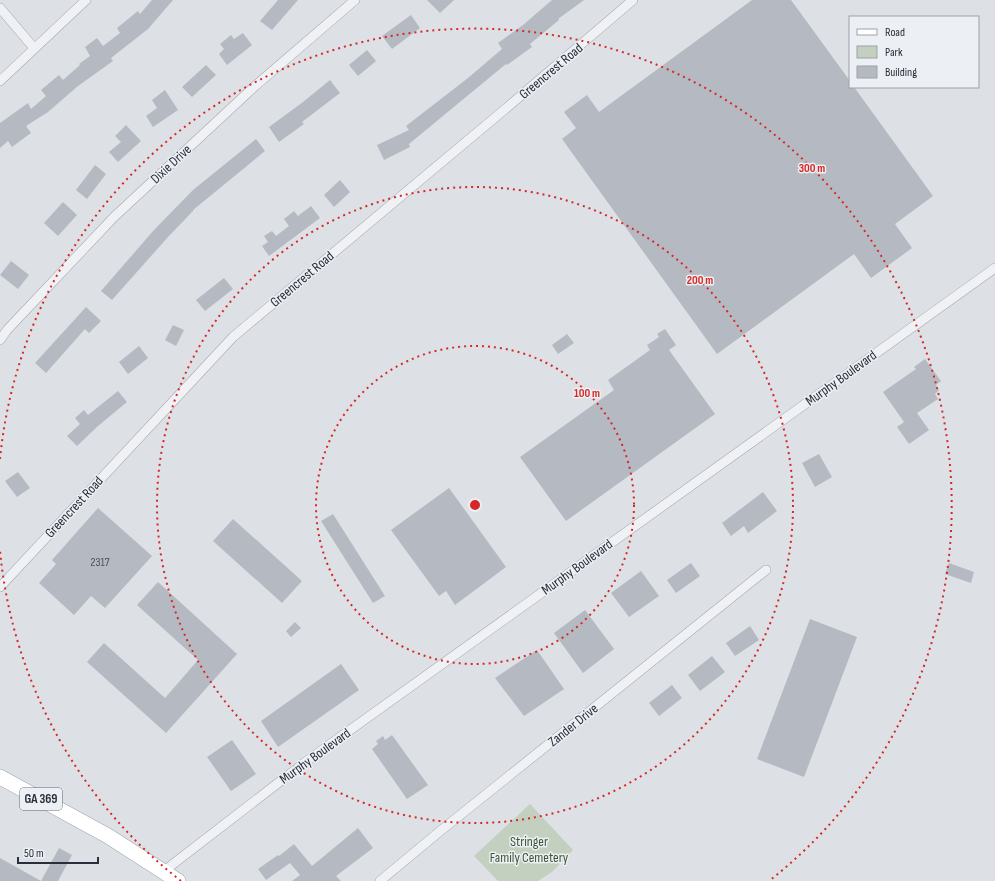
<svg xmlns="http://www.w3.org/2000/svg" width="995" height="881" font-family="'Sofia Sans Condensed',sans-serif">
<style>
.green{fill:#c3cfbf}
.building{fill:#b5bac2}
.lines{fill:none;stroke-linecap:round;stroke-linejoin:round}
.street-casing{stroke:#a3a7af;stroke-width:10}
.primary-casing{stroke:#9da5b0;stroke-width:16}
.street{stroke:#eff1f4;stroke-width:9}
.primary{stroke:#fff;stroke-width:15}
.ring{fill:none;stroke:#d62828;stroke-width:2;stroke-dasharray:2 4}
.labels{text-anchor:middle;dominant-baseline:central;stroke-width:3;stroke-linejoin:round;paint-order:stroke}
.number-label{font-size:12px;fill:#4b525d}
.shield{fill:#eceff3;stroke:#636972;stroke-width:1}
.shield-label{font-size:13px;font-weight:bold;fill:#282f3b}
.street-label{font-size:14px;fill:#282f3b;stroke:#eceff3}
.park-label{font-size:14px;fill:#3d5536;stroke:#eceff3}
.centre{fill:#d62828;stroke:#eceff3;stroke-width:2}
.ring-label{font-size:12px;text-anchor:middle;font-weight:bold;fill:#d62828;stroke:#eceff3;stroke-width:3;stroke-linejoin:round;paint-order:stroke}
</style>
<rect width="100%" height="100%" fill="#dde0e5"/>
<!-- green -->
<path class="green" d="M530,804L573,850L552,872L538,881H498L474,856Z"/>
<!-- building -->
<path class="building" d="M152,0H173L148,29L111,58L113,61L78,86L48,112L26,126L31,133L12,147L8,141L0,148V123L28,103L31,109L46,96L41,90L59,75L63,80L80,65L79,64L90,56L85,47L97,38L103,46L120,33L117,28L138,11L140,14Z
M278,0H298L272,30L260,21Z
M427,0H454L440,13Z
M552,0H584L558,19L559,20L530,44L532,47L507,65L506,64L409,144L410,147L384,160L377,145L409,130L406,126L468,78L502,49L498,43L523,25Z
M752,0H791L850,81V87H854L933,196L895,224L912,248L871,278L854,254L717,354L562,139L576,128L564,112L587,95L599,112Z
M411,15L420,28L392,49L382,36Z
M243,33L252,45L227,65L219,54L224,49L220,44L231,35L234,39Z
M367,50L376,61L358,76L349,65Z
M206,65L216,75L192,97L182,87Z
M330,80L340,93L302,122L304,124L279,142L269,127L303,102Z
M165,90L178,110L153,127L146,116L157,108L152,100Z
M126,125L141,141L118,162L109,152L121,142L115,136Z
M256,139L265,151L193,210V211L168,237L112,300L101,291L154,230L193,190Z
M95,165L106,174L87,199L76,190Z
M340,180L350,192L334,207L324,195Z
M63,202L77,215L58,236L44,223Z
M311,206L320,218L269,256L262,246L268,242L264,236L272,231L276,236L289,226L284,219L294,211L298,216Z
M11,261L29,275L18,289L0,275Z
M224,278L233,289L205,311L196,300Z
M86,307L101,321L89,333L85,329L46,373L35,363Z
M173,325L184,330L176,346L165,340Z
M665,329L676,345L669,350L715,414L566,521L520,457L614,390L608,380L650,350L647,345L659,337L657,334Z
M567,334L574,343L558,354L552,345Z
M139,346L148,358L128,374L119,362Z
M925,359L941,381L936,385L939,390L935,394L938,399L917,413L929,430L909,444L897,427L904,422L883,392L916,369L914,367Z
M118,391L127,402L98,426L77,446L67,436L80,424L75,418L84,410L88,415Z
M819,454L832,477L815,487L802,463Z
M18,472L30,488L17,497L5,481Z
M449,488L506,567L455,605L446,591L439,596L391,530Z
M763,492L777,511L748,533L744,526L731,536L722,523Z
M98,508L152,556L105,608L91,596L74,615L39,583L56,564L52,560Z
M333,514L385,596L373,603L321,521Z
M233,519L302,581L282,603L213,541Z
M691,563L700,576L676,593L667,580Z
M949,563L974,572L971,583L945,574Z
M641,571L659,596L629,617L611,593Z
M158,582L237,654L166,733L87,662L104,643L165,698L198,660L137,605Z
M585,610L614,649L583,673L554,633Z
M810,619L857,637L804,777L757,759Z
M295,622L301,628L291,637L286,631Z
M750,626L759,640L735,656L726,643Z
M537,650L564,689L524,716L495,678Z
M712,656L725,672L700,691L688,675Z
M341,664L359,690L278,747L261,721Z
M672,685L682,698L659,716L649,703Z
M392,735L428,785L407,799L372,749L378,744L376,741L383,736L385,740Z
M232,740L256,774L231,791L207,757Z
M358,828L373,848L336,876L341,881H292L300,875L290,863L266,880L258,869L278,855L279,856L294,844L312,866Z
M59,848L72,855L58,881H0V858L41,881Z"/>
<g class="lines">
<defs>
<path id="street" d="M0,8L34,48
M0,81L86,0
M0,340L7,330L114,217L255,86L355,0
M0,587L233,337L504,110L633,0
M164,871L304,763L995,268
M380,881L439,832L766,570"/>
<path id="primary" d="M0,777L108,836L178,881"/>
</defs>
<!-- street casing -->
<use href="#street" class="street-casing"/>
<!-- primary casing -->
<use href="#primary" class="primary-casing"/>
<!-- street -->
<use href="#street" class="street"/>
<!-- primary -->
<use href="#primary" class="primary"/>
</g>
<!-- distance rings -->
<g class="ring">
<circle cx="475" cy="505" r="159"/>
<circle cx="475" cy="505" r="318"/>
<path d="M181 881A477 477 0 0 1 0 551M0 459A477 477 0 1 1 769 881"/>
</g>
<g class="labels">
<!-- number labels -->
<g class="number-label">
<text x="100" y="562">2317</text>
</g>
<!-- shield labels -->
<rect class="shield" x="20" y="788" width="42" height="22" rx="3"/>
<g class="shield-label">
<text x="41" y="799">GA 369</text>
</g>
<!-- street labels -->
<g class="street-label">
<text transform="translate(551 71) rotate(-40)">Greencrest Road</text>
<text transform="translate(171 164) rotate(-43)">Dixie Drive</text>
<text transform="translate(302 279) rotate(-40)">Greencrest Road</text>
<text transform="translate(841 378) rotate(-36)">Murphy Boulevard</text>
<text transform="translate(74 507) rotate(-47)">Greencrest Road</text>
<text transform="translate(577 567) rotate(-36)">Murphy Boulevard</text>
<text transform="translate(573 725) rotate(-39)">Zander Drive</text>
<text transform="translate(315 756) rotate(-36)">Murphy Boulevard</text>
</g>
<!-- park labels -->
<g class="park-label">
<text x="529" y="841">Stringer<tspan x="529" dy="16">Family Cemetery</tspan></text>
</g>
</g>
<circle cx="475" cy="505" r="6" class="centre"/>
<g class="ring-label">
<text x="812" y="172">300 m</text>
<text x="700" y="284">200 m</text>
<text x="587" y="397">100 m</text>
</g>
<!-- legend -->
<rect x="849" y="16" width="130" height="72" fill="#eceff3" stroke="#9ea2a9"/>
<rect x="857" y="29" width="20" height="6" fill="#ffffff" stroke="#9ea2a9"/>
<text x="885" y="36" font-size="12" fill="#282f3b">Road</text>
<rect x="857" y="46" width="20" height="12" fill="#c3cfbf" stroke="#9ea2a9"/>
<text x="885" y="56" font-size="12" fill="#282f3b">Park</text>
<rect x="857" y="66" width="20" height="12" fill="#b5bac2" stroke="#9ea2a9"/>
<text x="885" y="76" font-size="12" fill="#282f3b">Building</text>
<!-- scale -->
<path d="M18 857v6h80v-6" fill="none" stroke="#282f3b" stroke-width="2"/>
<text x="24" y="857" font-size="12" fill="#282f3b" stroke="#eceff3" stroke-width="3" paint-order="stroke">50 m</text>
</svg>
